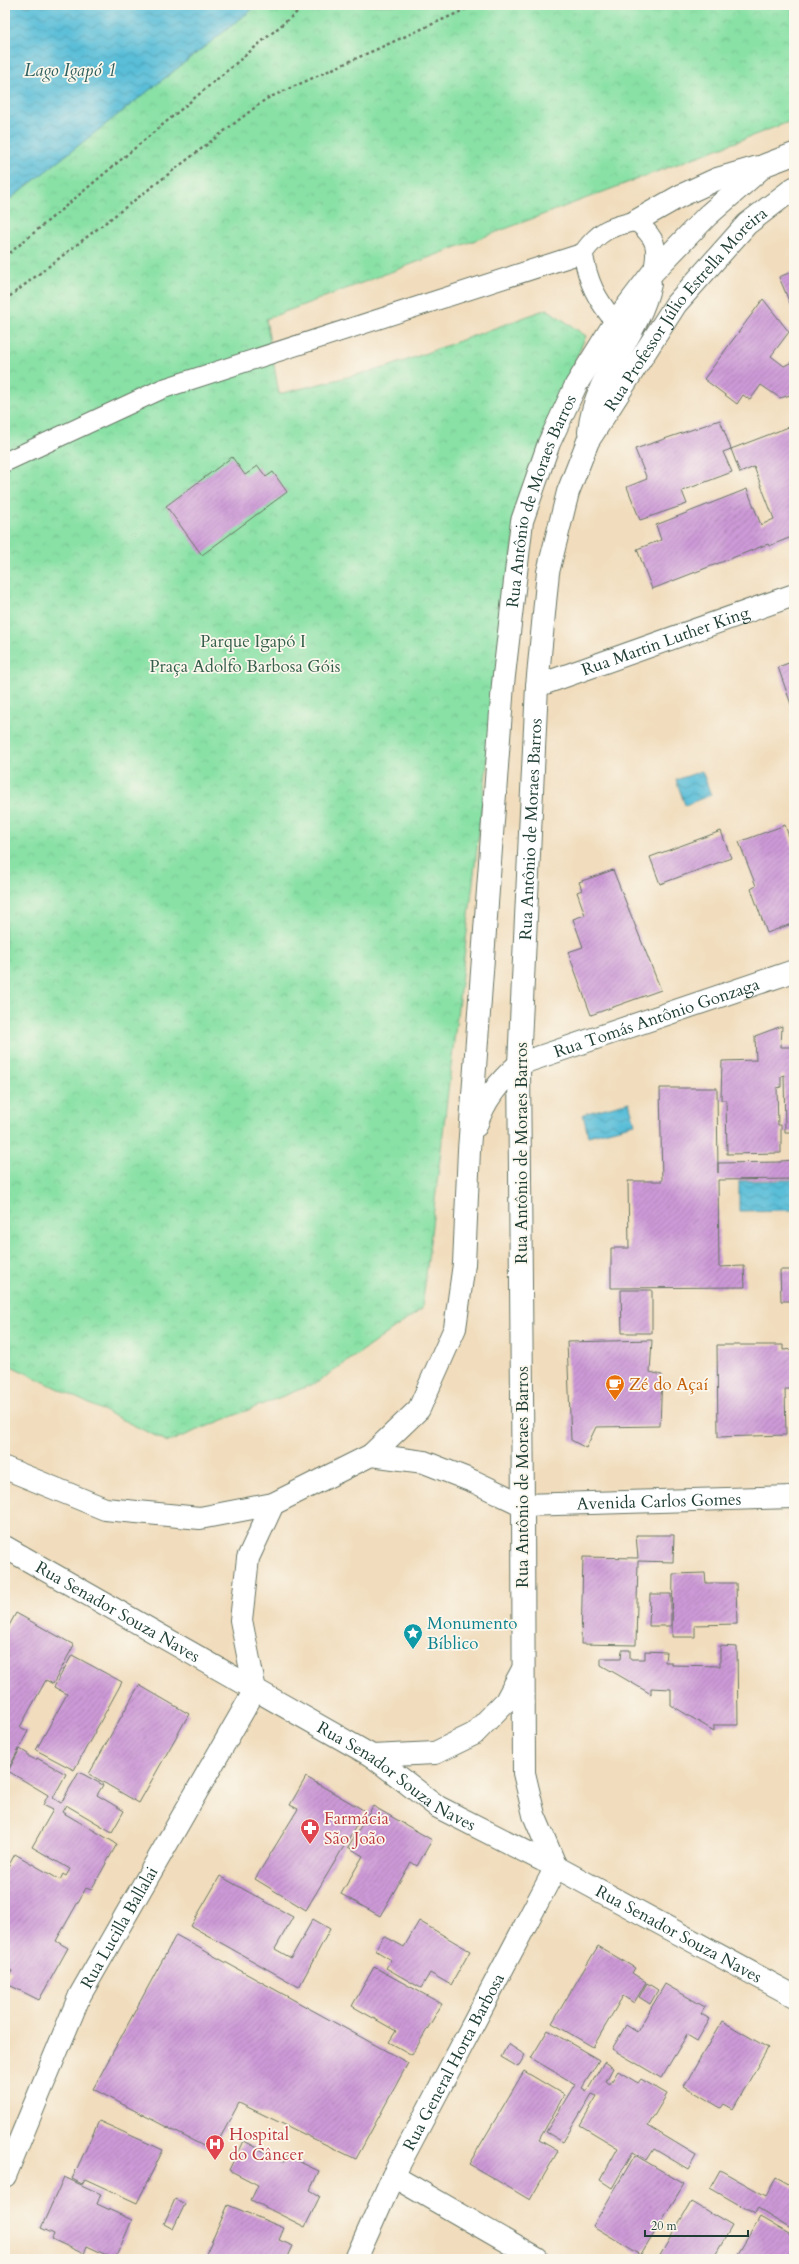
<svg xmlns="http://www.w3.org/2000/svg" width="799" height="2264" font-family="Cardo,serif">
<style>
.park{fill:url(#park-crowns);stroke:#548f6d}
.water{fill:url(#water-waves);stroke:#3c7e86}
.building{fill:url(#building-hatch)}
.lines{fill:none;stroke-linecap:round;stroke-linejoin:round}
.service-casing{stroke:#687564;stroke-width:21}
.minor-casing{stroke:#687564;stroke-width:24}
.tertiary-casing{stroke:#687564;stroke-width:24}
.secondary-casing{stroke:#687564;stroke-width:24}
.path{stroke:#687564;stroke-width:2.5;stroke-dasharray:3 3;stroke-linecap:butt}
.service{stroke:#fff;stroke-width:19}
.minor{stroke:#fff;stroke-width:22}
.tertiary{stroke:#fff;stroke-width:22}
.secondary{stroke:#fff;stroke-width:22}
.labels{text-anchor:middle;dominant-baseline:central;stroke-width:3.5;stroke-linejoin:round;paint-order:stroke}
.street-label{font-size:17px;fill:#1f3d34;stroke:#fbf7ec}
.park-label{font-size:17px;fill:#345e4b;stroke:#fbf7ec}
.food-label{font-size:17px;fill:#c56008;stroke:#fbf7ec;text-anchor:start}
.culture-label{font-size:17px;fill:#0d838f;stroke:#fbf7ec;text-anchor:start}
.health-label{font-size:17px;fill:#be3a42;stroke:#fbf7ec;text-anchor:start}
.water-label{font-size:18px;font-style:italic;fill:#2e5d5d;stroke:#fbf7ec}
</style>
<defs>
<pattern id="park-crowns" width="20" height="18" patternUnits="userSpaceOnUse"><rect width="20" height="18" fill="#89e1a6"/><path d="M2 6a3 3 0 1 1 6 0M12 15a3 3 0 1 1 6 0" fill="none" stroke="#76c290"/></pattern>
<pattern id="water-waves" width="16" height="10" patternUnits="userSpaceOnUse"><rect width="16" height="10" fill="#5abed8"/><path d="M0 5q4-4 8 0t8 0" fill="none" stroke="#4a9cb0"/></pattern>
<pattern id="building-hatch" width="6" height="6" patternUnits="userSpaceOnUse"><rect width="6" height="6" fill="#cd9ad7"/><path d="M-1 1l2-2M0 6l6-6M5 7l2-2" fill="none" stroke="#a67faf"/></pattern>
</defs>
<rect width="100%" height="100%" fill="#fbf7ec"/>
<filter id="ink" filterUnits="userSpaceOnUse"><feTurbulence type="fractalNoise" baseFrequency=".025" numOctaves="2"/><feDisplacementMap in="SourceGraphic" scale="8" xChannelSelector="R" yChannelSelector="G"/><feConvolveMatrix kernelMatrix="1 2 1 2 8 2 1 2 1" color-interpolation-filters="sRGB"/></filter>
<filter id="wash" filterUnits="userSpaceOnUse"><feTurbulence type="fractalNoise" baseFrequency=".012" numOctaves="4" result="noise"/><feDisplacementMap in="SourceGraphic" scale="16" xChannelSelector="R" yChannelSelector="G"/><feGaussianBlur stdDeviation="0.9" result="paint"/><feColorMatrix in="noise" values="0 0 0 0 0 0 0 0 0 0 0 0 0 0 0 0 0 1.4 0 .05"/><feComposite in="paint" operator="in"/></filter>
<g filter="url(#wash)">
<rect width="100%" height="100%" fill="#f1ddbd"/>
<!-- park -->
<path class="park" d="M258,5H794V120L266,319L279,394L388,367L547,309L586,336L557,402L516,522L422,1309L318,1382L168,1442L5,1363V203Z"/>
<!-- water -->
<path class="water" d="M5,5H258L5,203Z
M702,771L711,795L685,805L676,780Z
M629,1102L635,1124L588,1136L583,1114Z
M794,1180V1210L739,1211V1181Z"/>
<g id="blocks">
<!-- building -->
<path class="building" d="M794,271V313L779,277Z
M763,299L789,332L771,356L784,366L794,361V394L780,398L761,385L750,400L743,395L737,404L704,379Z
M720,420L731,449L723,452L732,472L682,491L687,504L640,520L627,487L647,479L635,449Z
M794,425V536L769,546L768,544L652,589L637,549L661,540L656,525L747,489L761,525L774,519L754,467L740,473L731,449Z
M232,457L245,475L258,466L266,477L273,472L287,492L202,555L166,506Z
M794,661V713L778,667Z
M785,825L794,851V923L767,933L751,889L756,886L739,842Z
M721,831L731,858L660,884L650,857Z
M613,870L661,990L591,1015L568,952L583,947L573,919L585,915L577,892L582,890L579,882Z
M782,1026L781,1047H794V1132H785L784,1075L781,1076V1087L777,1088L778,1125H781V1153L727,1154L726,1100H721L722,1061L756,1060L755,1036Z
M660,1088H717L718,1173V1163L781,1162V1161L794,1160V1179L718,1180L719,1267L744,1266L745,1287L611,1288V1248H629L628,1181H662Z
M780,1270H794V1301H781Z
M621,1290H652V1333H622Z
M652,1340L650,1372L662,1375L660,1426L596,1427L586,1448L571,1440L567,1342Z
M717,1345H783V1350L794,1349V1389H785L786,1435L718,1437Z
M636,1535H674L673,1562L638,1561L636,1645L581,1644L583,1557L638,1558Z
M705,1573L706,1583H736L737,1624L695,1625V1637H672L673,1574Z
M650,1594H671V1626H649Z
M16,1613L74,1645L53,1684L46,1680L20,1727L28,1731L5,1776V1725L7,1721L5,1720V1659L8,1654L5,1653V1633Z
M720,1646L737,1647L738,1725H714V1731L671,1705V1689L651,1688V1694L601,1665V1658H621L622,1650H630V1659H645V1651L666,1652L665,1662H671V1665L720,1666Z
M72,1655L122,1682L74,1770L36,1750L67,1694L54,1687Z
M139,1685L189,1714L139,1803L89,1774Z
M20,1749L28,1754V1756L36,1760L37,1758L66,1774L53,1798L61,1803L79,1772L103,1785L97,1795L124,1811L112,1832L66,1805L62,1812L117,1844L91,1890L86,1888L56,1941L68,1948L39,2000L5,1983L12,1971L5,1967V1872L15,1854L60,1880L63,1874L66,1876L70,1869L32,1847L53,1810L43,1805L48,1795L8,1771Z
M306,1777L365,1811L306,1910L255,1879L298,1809L290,1805Z
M373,1806L432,1840L417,1866L411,1862L380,1916L341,1894L363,1856L348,1847Z
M220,1876L293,1917L275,1949L291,1958L313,1919L330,1929L299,1987L191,1926Z
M419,1921L470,1951L451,1985L430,1973L421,1988L386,1968L391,1960L375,1950L384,1936L404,1947Z
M176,1935L408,2063L356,2159L239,2103L213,2151L93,2089Z
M598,1946L635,1968L632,1973L646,1982L634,2003L623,1996L593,2047L552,2023Z
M374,1967L442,2004L412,2055L389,2042L396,2031L352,2006Z
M647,1983L658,1990L650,2004L639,1997Z
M665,1984L705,2007L701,2014L710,2019L697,2041L687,2035L661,2078L612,2049L626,2025L637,2032Z
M722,2021L768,2048L733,2109L724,2104L721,2108L684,2086Z
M548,2030L599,2060L582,2088L587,2091L604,2062L613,2068L606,2081L610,2084L618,2071L638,2083L641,2079L667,2094L648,2126L696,2155L688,2169L654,2149L647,2160L633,2152L612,2188L600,2180L618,2148L580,2125L597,2096L592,2094L563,2142L546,2132L575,2084L531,2058Z
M508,2044L525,2055L518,2067L501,2057Z
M524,2071L564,2095L539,2140L558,2151L530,2200L469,2164Z
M99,2121L163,2150L137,2203L85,2179L82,2184L72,2179Z
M243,2141L284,2162L287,2156L319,2171L310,2190L320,2196L305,2227L251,2200L258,2185L229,2170Z
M635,2155L684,2184L641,2255L593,2226Z
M720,2170L766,2196L776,2178L794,2188V2231L758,2209L755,2214L710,2188Z
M64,2177L101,2194L97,2204L132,2220L115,2259L87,2246L84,2254L52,2239L54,2234L41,2228Z
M175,2199L185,2204L173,2229L164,2224Z
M691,2202L732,2226L713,2259H658Z
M228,2205L284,2228L279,2240L293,2246L287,2259H212L205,2256Z
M760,2217L794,2237L793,2259H735Z"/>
</g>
</g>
<g filter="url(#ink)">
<use href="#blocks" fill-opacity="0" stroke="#687564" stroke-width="1"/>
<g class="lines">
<defs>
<path id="service" d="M583,253C600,230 609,227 636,221C656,238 659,246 653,272
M583,253C588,283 596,298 615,322
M5,462L162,389L583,253"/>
<g id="minor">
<path id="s1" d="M537,686L794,595"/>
<path id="s2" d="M519,1064L794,971"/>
<path id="s3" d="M523,1505L794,1497"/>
<path id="s4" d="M5,2176L80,1995L255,1690"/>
<path d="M393,2176L537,2259"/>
<path id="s5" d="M356,2259L393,2176L556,1867"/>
</g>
<g id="tertiary">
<path d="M636,221L680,196L717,179L758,167"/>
<path d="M589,432C595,373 637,340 650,284"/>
<path d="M476,1126C484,1100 499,1082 519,1064"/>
<path id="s6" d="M371,1455L419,1409L455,1328L464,1264L469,1150L503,684L522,521L549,443L576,385L615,322L653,272L707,216L765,165L794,154"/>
<path id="s7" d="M523,1505L519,1064L537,686L548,572L568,492L588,441L676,304L747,224L794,188"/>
</g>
<g id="secondary">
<path d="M5,1468L105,1509L200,1518L273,1504L371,1455L424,1462L475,1482L523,1505L524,1773L534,1815L556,1867"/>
<path id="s8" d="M5,1547L372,1756L438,1807L556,1867L794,1996"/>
<path d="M255,1690L241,1620L248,1558L273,1504"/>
<path d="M372,1756L435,1753L474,1734L506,1701L522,1671"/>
</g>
</defs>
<!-- service casing -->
<use href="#service" class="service-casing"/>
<!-- minor casing -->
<use href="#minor" class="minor-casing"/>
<!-- tertiary casing -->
<use href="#tertiary" class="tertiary-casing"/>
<!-- secondary casing -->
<use href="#secondary" class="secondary-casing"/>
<!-- path -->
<path class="path" d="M5,257L303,7L310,5
M5,300L266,99L475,5"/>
<!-- service -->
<use href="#service" class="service"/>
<!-- minor -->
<use href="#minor" class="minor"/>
<!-- tertiary -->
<use href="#tertiary" class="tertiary"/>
<!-- secondary -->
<use href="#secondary" class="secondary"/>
</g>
</g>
<!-- icons -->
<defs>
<symbol id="cafe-pin" viewBox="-11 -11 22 30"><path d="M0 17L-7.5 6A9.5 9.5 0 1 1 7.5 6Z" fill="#e8710a" stroke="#fbf7ec"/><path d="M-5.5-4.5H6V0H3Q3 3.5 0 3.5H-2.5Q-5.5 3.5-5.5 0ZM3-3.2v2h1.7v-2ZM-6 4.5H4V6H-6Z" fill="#fff"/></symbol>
<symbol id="sight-pin" viewBox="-11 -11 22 30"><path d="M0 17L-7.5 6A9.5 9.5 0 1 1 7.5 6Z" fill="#0f9aa8" stroke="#fbf7ec"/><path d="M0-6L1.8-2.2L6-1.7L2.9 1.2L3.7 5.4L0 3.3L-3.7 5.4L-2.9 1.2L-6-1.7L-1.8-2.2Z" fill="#fff"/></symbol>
<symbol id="pharmacy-pin" viewBox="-11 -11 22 30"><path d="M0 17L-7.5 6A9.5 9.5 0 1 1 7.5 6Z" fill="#e0444e" stroke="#fbf7ec"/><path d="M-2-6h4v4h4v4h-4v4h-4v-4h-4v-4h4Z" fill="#fff"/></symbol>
<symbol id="hospital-pin" viewBox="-11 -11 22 30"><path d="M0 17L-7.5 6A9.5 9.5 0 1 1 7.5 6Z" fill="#e0444e" stroke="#fbf7ec"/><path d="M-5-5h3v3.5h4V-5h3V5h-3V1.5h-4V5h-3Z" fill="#fff"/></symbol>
</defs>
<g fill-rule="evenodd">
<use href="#cafe-pin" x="604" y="1373" width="22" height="30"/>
<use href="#sight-pin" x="402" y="1622" width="22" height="30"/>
<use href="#pharmacy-pin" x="299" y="1817" width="22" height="30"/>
<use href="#hospital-pin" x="204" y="2133" width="22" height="30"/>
</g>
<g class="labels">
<!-- street labels -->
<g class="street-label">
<text stroke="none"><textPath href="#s7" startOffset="1236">Rua Professor Júlio Estrella Moreira</textPath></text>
<text stroke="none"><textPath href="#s6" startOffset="989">Rua Antônio de Moraes Barros</textPath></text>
<text stroke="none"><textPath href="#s1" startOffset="136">Rua Martin Luther King</textPath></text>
<text stroke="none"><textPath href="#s7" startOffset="676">Rua Antônio de Moraes Barros</textPath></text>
<text stroke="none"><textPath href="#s2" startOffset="145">Rua Tomás Antônio Gonzaga</textPath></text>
<text transform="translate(521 1153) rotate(-90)">Rua Antônio de Moraes Barros</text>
<text transform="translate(522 1477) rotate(-90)">Rua Antônio de Moraes Barros</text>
<text stroke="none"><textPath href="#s3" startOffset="136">Avenida Carlos Gomes</textPath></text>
<text stroke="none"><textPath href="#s8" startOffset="130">Rua Senador Souza Naves</textPath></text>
<text stroke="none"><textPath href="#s8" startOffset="454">Rua Senador Souza Naves</textPath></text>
<text stroke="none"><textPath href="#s4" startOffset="274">Rua Lucilla Ballalai</textPath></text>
<text stroke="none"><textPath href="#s8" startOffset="778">Rua Senador Souza Naves</textPath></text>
<text stroke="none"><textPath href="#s5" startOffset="220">Rua General Horta Barbosa</textPath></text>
</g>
<!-- park labels -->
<g class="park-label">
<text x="253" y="641">Parque Igapó I</text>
<text x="245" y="666">Praça Adolfo Barbosa Góis</text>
</g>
<!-- food labels -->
<g class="food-label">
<text x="629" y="1384">Zé do Açaí</text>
</g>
<!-- culture labels -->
<g class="culture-label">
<text x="427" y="1623">Monumento<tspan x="427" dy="20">Bíblico</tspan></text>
</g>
<!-- health labels -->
<g class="health-label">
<text x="324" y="1818">Farmácia<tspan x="324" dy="20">São João</tspan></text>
<text x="229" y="2134">Hospital<tspan x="229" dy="20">do Câncer</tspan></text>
</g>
<!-- water labels -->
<g class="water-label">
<text x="70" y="70">Lago Igapó 1</text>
</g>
</g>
<!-- margin -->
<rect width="799" height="2264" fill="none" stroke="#fbf7ec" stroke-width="20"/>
<!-- scale -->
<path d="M645 2230v6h103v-6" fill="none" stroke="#1f3d34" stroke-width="2"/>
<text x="651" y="2230" font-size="12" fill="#1f3d34" stroke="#fbf7ec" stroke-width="3" paint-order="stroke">20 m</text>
</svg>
